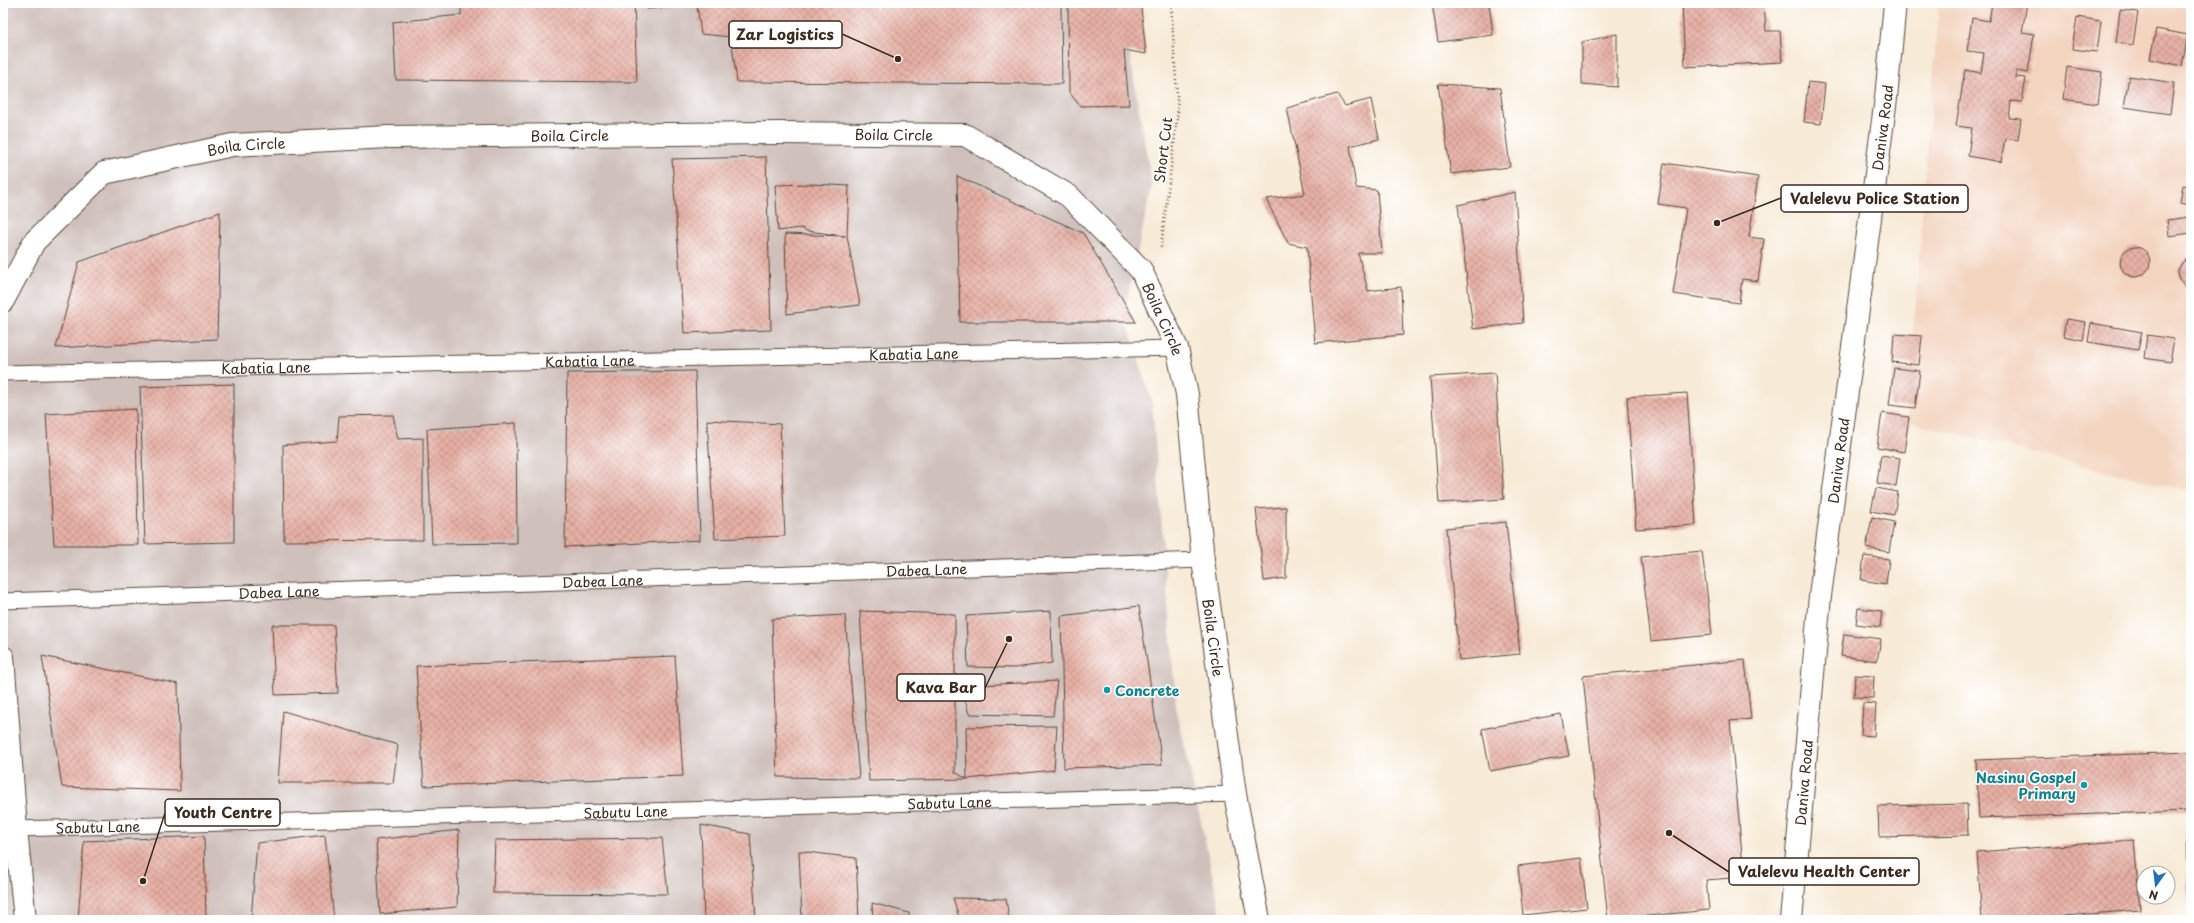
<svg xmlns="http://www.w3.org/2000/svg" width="2194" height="923" font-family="'Playpen Sans',sans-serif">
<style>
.built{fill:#f3d4bf}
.industrial{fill:#cfc0bb}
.building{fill:url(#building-cross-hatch)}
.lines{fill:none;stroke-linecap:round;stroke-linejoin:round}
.service-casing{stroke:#57473a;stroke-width:17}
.minor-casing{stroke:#57473a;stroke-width:24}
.secondary-casing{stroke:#57473a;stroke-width:24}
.path{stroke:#57473a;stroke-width:2.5;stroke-dasharray:1 3;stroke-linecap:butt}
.service{stroke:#fff;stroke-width:15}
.minor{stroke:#fff;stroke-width:22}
.secondary{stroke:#fff;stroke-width:22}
.culture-dot{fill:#0f9aa8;stroke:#fff;stroke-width:1.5}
.labels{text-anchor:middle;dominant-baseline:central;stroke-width:3.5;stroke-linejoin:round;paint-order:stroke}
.street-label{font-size:14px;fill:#3b2a1e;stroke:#fff}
.culture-label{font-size:14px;font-weight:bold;fill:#0d838f;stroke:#fff;text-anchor:start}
.leader{fill:none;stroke:#3b2a1e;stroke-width:1.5}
.callout-dot{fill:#3b2a1e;stroke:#fff;stroke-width:1.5}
.callout{fill:#fff;stroke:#3b2a1e;stroke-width:1.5}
.callout-label{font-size:15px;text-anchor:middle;font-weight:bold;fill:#3b2a1e}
</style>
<defs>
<pattern id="building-cross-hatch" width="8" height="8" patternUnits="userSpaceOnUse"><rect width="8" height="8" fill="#e7b0a5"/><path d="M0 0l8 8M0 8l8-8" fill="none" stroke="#bc8f86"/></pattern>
</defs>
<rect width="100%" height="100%" fill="#fff"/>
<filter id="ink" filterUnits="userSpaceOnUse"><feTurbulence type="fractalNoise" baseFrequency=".025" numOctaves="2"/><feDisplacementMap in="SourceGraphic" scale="8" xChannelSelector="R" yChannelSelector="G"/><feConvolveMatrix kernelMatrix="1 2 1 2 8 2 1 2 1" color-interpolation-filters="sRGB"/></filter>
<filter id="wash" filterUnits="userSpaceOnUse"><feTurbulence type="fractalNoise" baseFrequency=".012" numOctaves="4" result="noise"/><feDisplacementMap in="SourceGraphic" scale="16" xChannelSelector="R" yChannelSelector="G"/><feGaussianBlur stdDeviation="0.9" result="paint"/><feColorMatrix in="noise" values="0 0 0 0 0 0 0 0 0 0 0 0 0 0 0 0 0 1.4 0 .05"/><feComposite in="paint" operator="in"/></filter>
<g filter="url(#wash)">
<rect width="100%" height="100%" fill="#f7ead6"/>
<!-- built -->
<path class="built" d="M1939,3H2191V492L1906,421Z"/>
<!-- industrial -->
<path class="industrial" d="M3,3H1121L1152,186L1124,313L1152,402L1176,706L1222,920H3Z"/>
<g id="blocks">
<!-- building -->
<path class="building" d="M461,3H634L637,82L396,80L393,22L461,15Z
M646,3H1061L1062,84L737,82L731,37L701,34L697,6L647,9Z
M1068,3H1112V6L1141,7L1146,54L1124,50L1129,105L1080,106L1069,92Z
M1432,3H1489L1493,35L1438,42Z
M1682,3H1764L1766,31H1780L1782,62L1685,67Z
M1992,3H2027L2022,32L2034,34L2028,73L2016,71L2015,77L2026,78L2022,102L2011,101L2009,118L2021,119L2018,140L2005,138L2001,162L1968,156L1972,128L1956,126L1965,70L1981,73L1984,53L1967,51L1972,18L1989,21Z
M2120,10L2138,12L2133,45L2116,43Z
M2077,17L2101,21L2097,52L2072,49Z
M2156,29L2188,35L2182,66L2150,59Z
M1617,34V87L1582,84V42Z
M2067,67L2102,72L2098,104L2063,99Z
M2129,76L2174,83L2170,114L2124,107Z
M1808,82L1825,84L1821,124L1804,122Z
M1438,84L1500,88L1510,167L1451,174Z
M1337,94L1345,106L1371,99L1379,139L1350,146L1356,188L1377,190L1382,253H1358L1368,291L1401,287L1403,335L1315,343L1307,247L1288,243L1266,199L1305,194L1287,108Z
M766,157L771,330L684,333L672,159Z
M1664,163L1758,177L1749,237L1764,239L1758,281L1742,279L1739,303L1673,294L1686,208L1658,204Z
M957,176L1083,233L1136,322H960Z
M811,184L849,186L847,236L860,305L787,314L785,234L845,236L807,231L801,228L778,231L775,185Z
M2183,185L2191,187V205L2180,203Z
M1515,192L1523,323L1473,329L1458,205Z
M220,212L217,339L56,348L79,262Z
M2191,217V233L2169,236L2167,220Z
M2120 262a15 15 0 1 1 30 0a15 15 0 1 1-30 0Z
M2188,257H2191V288L2185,286L2179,279L2178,270L2182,263Z
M2066,319L2086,322L2083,340L2063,336Z
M2091,323L2142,332L2138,350L2088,342Z
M1894,334L1922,336L1919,365L1892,362Z
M2147,335L2174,339L2170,362L2144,358Z
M1894,368L1920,371L1915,408L1889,405Z
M695,371L700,540L565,547L567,373Z
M1495,373L1504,499L1439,503L1430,377Z
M234,384V542L145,544L140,387Z
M1687,393L1696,525L1636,529L1627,397Z
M136,409L138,545H54L46,414Z
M1882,413L1909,417L1904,452L1877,447Z
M393,415L398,439L423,438V540L284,541L283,445L337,441L339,416Z
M707,420L780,424L785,536L715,539Z
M516,423L517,543L432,544L427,429Z
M1881,455L1900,458L1896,486L1877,483Z
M1876,488L1898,492L1894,515L1871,511Z
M1286,507V578L1264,581L1256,509Z
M1872,517L1894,522L1889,552L1866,548Z
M1506,522L1520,654L1459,660L1446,528Z
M1702,551L1712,635L1651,641L1641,557Z
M1864,556L1889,559L1886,584L1861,580Z
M1139,606L1162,765L1064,768L1061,616Z
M1858,608L1882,611L1880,627L1856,624Z
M860,611L955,614V772L967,779L869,781Z
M1051,611L1052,663L1014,668L968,667L966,616Z
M845,615L859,778L777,777L772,619Z
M272,625H334L338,693L275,695Z
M1844,634L1881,639L1877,661L1841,656Z
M42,656L178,684L180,791L62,787Z
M675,656L683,776L424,786L416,666Z
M1745,660L1751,719L1730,721L1744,877L1706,880L1709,910L1608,920L1583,676Z
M1855,675L1874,676L1873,698L1854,697Z
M1057,681L1053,716L969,714L961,686Z
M1863,703L1876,704L1874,736L1861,735Z
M283,711L398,745L393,783H278Z
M1561,714L1569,756L1490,771L1482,729Z
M1057,726L1054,770L967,779L966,727Z
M2191,752V811L1979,818L1976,760Z
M1967,804L1968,835L1879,837L1878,806Z
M2187,822H2191V906H2188Z
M701,825L750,834L756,920H704Z
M459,830L457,907L380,914L376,840Z
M325,835L334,920H251L257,843Z
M204,836L206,920H78L84,841Z
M662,838L668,894L493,893L495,840Z
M2134,840L2140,910L2013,920H1982L1977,852Z
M799,851L856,858L859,920H802Z
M1581,858L1587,908L1523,915L1518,866Z
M953,898L1006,899L1009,920H960Z
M872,903L909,913V920H873Z"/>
</g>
</g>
<g filter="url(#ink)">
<use href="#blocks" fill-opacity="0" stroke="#57473a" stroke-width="1"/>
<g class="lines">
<defs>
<g id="service">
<path id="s1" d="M3,373L1177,348"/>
<path id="s2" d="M3,601L1203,560"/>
<path id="s3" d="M16,829L1235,794"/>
</g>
<g id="minor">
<path id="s4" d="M3,301L34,242L104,173L232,145L389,137L780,133L965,135L1069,196L1141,270L1177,348L1187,394L1203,560L1235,794L1259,920"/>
<path d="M3,657L16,829L25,920"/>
</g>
<g id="secondary">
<path id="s5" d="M1791,920L1820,596L1886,98L1895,3"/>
</g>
</defs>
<!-- service casing -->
<use href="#service" class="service-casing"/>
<!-- minor casing -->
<use href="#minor" class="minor-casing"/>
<!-- secondary casing -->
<use href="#secondary" class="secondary-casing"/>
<!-- path -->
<path class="path" d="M1161,247L1178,111L1171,3"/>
<!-- service -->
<use href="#service" class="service"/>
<!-- minor -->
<use href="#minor" class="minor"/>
<!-- secondary -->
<use href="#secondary" class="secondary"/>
</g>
</g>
<!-- markers -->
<g class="culture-dot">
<circle cx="1107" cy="690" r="4"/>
<circle cx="2084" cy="785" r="4"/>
</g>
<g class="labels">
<!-- street labels -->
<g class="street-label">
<text stroke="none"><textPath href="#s5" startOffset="798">Daniva Road</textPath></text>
<text stroke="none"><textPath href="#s4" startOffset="958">Boila Circle</textPath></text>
<text stroke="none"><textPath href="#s4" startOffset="634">Boila Circle</textPath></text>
<text stroke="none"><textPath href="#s4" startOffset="310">Boila Circle</textPath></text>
<text transform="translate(1163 150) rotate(-83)">Short Cut</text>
<text stroke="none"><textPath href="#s4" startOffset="1307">Boila Circle</textPath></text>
<text stroke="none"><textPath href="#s1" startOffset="911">Kabatia Lane</textPath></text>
<text stroke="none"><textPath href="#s1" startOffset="587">Kabatia Lane</textPath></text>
<text stroke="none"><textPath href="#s1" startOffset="263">Kabatia Lane</textPath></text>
<text stroke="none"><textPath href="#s5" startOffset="462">Daniva Road</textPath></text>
<text stroke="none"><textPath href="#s2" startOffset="924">Dabea Lane</textPath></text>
<text stroke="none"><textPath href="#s2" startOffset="600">Dabea Lane</textPath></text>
<text stroke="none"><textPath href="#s2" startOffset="276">Dabea Lane</textPath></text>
<text stroke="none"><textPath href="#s4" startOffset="1631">Boila Circle</textPath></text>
<text stroke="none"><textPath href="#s5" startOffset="138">Daniva Road</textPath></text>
<text stroke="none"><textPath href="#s3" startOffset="934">Sabutu Lane</textPath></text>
<text stroke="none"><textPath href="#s3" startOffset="610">Sabutu Lane</textPath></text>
<text stroke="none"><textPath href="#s3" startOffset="82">Sabutu Lane</textPath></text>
</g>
<!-- culture labels -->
<g class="culture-label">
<text x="1115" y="690">Concrete</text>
<text x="2076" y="777" text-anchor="end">Nasinu Gospel<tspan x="2076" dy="16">Primary</tspan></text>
</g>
</g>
<!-- callouts -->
<path class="leader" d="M898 59L842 34M1717 223L1781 198M1009 639L985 688M143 881L165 813M1669 833L1729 872"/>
<g class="callout-dot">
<circle cx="898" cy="59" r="4"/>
<circle cx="1717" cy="223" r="4"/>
<circle cx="1009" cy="639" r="4"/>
<circle cx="143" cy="881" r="4"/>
<circle cx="1669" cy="833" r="4"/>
</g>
<g class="callout">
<rect x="729" y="21" width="113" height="27" rx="4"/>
<rect x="1781" y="185" width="187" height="27" rx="4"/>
<rect x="897" y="674" width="88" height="27" rx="4"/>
<rect x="165" y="799" width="115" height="27" rx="4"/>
<rect x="1729" y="858" width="190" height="27" rx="4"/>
</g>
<g class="callout-label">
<text x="785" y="40">Zar Logistics</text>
<text x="1875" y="204">Valelevu Police Station</text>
<text x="941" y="693">Kava Bar</text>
<text x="223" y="818">Youth Centre</text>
<text x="1824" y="877">Valelevu Health Center</text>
</g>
<!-- margin -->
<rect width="2194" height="923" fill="none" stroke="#fff" stroke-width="16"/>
<!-- north arrow -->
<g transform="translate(2156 885) rotate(194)"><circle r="19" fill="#ffffff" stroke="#b1aaa5"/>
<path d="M0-3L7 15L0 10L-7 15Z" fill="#1f6fb2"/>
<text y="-6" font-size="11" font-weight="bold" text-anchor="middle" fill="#3b2a1e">N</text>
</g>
</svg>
